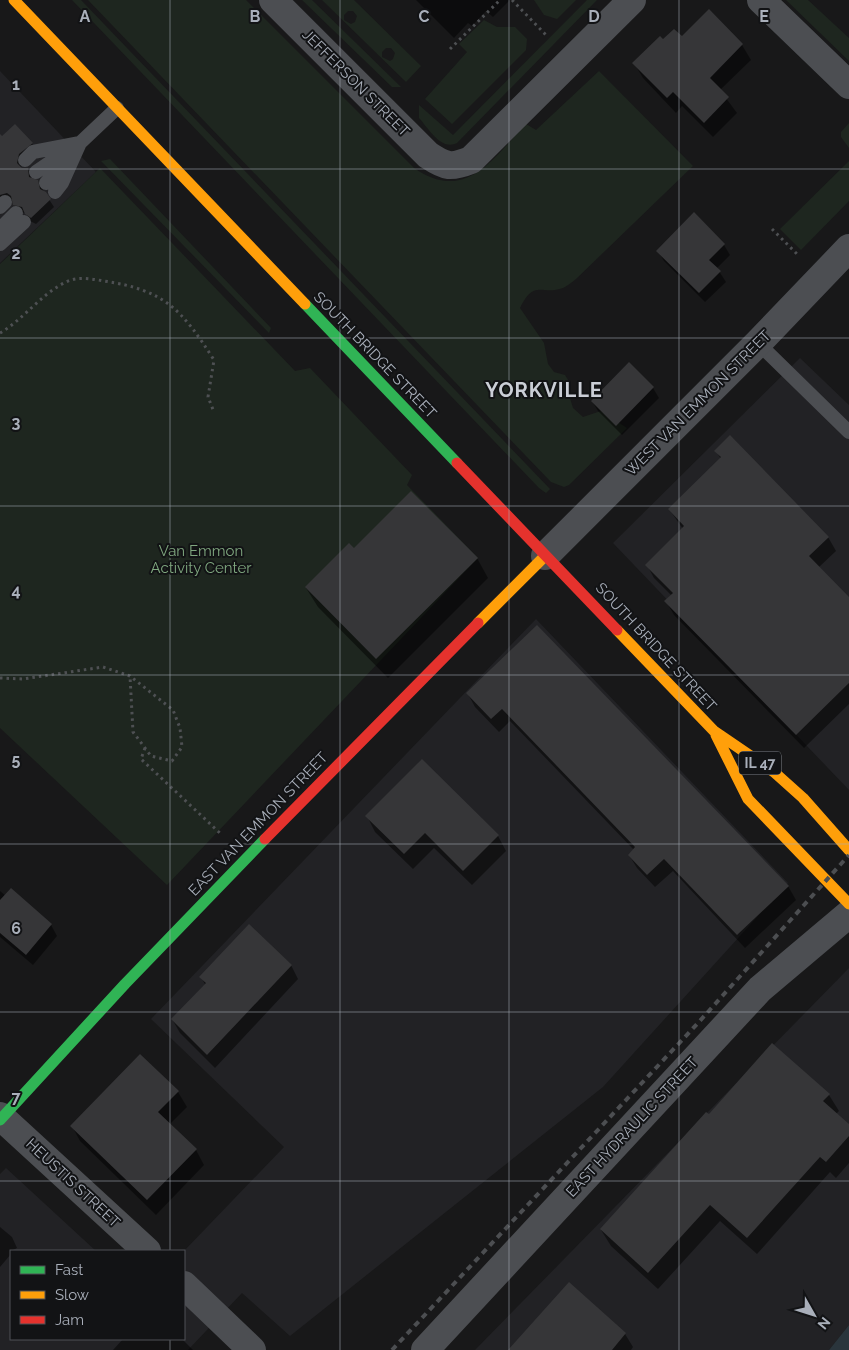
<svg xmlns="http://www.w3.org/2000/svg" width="849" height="1350" font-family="Raleway,sans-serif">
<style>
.built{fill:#222225}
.green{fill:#1e261f;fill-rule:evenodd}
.water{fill:#2a353c}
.shadow{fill:#0007}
.building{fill:#363638}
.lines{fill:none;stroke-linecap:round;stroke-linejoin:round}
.path{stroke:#4e5053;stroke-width:3;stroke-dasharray:2.5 4;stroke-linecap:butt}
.lane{stroke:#4c4e52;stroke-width:14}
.street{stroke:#4c4e52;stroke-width:28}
.fast{stroke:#30b455;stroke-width:11}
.slow{stroke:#ff9f0a;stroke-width:11}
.jam{stroke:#e5322d;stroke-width:11}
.rail{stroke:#4c4e51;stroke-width:4;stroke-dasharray:6 5;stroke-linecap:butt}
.grid{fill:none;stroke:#a9afba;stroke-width:1;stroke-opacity:0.55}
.labels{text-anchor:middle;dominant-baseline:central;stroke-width:4;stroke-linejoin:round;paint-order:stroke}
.shield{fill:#121315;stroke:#7c8088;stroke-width:1}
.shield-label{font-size:14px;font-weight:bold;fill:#a9afba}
.street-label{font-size:15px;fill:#a9afba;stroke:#121315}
.park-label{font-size:15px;fill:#7fa77f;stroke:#121315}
.district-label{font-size:20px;font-weight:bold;letter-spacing:1px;fill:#caced6;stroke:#121315}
.grid-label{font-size:16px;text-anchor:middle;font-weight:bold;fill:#a9afba;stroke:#121315;stroke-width:4;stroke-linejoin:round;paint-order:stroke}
</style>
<rect width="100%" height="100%" fill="#181819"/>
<!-- built -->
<path class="built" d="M0,71L96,172L0,263Z
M800,358L849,405V790L613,543Z
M536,619L788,883L603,1087L290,1336L242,1293L188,1350H0V1174L6,1168L96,1251H11V1339H184V1251L284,1147L151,1019Z
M849,968V1325L829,1350H475Z"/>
<!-- green -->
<path class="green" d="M72,0H81L550,489L546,493L539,488Z
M88,0H246L414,168C466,204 493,158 526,124L536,130L599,71L693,166L576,279C572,282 567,286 563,288C541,296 535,278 520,308L544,343L548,364L554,372L565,375L570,383L569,395L573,408L583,417L601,411L627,428L569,485L564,487L551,482Z
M302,0H312L401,87H392Z
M322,0H354L421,66L406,82ZM348,11H353L357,16L355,22L351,24L344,20V15ZM386,48H391L395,53L393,59L390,61L382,57V52Z
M534,0H576L557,19L544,15Z
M587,0H597L457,143C441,151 429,129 419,118V105L453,135Z
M786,0H808L849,38V61Z
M484,20L497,27H515L527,39L526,50L452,124L425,99L467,52L459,44Z
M849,123V148L841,137V132Z
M110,159L271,328L269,333L101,161Z
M849,161V201L801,250L780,229Z
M100,168L295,371L310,368L412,475L407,485L478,558L167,885L0,728V264Z"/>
<!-- water -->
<path class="water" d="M849,1325V1350H829Z"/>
<!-- shadow -->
<path class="shadow" d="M416,0H510L493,17L486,11L472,26L468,23L454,38Z
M682,38L742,45L751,60L720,90L737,113L713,137L682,106L676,113L643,78L634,63L663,41Z
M0,138L32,143L36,150L22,161L21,168L28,169L32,180L37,181L54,207L36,224L30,221L26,213L19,212L14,202L0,199Z
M694,214L724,245L730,255L717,268L726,282L705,302L664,261L658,251Z
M629,364L653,388L659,398L622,435L598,411L592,401Z
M716,451L828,537L836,551L818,568L849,599V704L804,748L674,615L666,601L672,596L654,578L647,565L683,529L669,509L721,459Z
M354,549L477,558L488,578L388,678L318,607L306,588Z
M537,627L788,886L796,900L745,948L673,871L655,887L637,868L629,855L634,850L510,721L499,732L475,707L468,694Z
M367,816L498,836L506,851L472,885L434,848L413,869L375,832Z
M11,890L51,925L57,936L33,965L0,937V891L6,896Z
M291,965L298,979L215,1068L180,1033L172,1019L206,986L201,977Z
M140,1055L178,1092L187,1107L170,1124L196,1150L204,1165L156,1215L80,1141L72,1126Z
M829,1095L839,1111L836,1114L849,1126V1163L836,1178L830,1172L757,1254L720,1221L658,1289L611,1246L601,1230L709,1116Z
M0,1227L12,1237L17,1248L11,1251V1254L0,1267Z
M569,1284L625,1334L633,1347L631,1350H510Z
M123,1339H182L193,1350H113Z"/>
<!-- building -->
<path class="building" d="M709,9L743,44L710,78L729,97L704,123L673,92L667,98L632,63L660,36L663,39L674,29L682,36Z
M15,124L33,143L19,154L17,163L22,168H28L29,177L38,180L40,189L46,192L51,199L31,218L25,214L22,207L13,205L11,196L7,193L0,195V134L2,136Z
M694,212L725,244L709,260L721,271L699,293L656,251Z
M629,362L654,387L616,426L591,401Z
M730,435L829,537L809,556L849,597V683L796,735L664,601L673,593L645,565L684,526L668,509L721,457L714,451Z
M411,491L478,558L376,659L305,587L349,543L354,548Z
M537,625L789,886L737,935L664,859L647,875L628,855L635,847L502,709L491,719L466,693Z
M422,759L499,835L463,871L425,833L404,854L365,816Z
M11,888L52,924L26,955L0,933V900Z
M249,924L292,965L207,1055L171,1019L206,983L199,977Z
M772,1043L830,1094L823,1101L849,1124V1136L826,1162L820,1157L747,1238L710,1205L648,1273L600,1229L706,1112L709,1114Z
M140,1054L179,1091L158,1112L197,1149L147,1200L70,1126Z
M569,1282L626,1333L612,1350H508Z"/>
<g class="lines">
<!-- path -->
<path class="path" d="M512,0L546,35
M450,49L500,0
M772,229L799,256
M0,333C24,319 41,294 66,282C78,276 92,279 104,281C165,290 182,310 214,360L208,397L214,412
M0,678L23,679L103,667L130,676L173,710L180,728L182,747L172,761L151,756L133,732L130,676
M145,748L141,759L222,835"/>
<!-- lane -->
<path class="lane" d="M25,160L33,152L80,143L117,108
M36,172L71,148
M46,183L69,157
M55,192L62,183L80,143
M0,207L5,202
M0,229L16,213
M0,244L24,222
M758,343L849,432"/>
<!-- street -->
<path class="street" d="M273,0L428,155C446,167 451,168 471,160L632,0
M761,0L849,85
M545,556L758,343L849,248
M0,1116L147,1251
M184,1285L252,1350
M425,1350L760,989L849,914"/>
<!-- fast -->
<path class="fast" d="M305,304L457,463
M0,1120L125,984L265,839"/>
<!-- slow -->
<path class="slow" d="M14,0L305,304
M478,623L545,556
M617,630L714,731L774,772L803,798L849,850
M716,735L748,799L849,904"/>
<!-- jam -->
<path class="jam" d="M457,463L617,630
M265,839L478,623"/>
<!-- rail -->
<path class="rail" d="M392,1350L698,1023L849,855"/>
</g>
<!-- grid -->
<path class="grid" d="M170,0V1251M340,0V1350M509,0V1350M679,0V1350M0,169H849M0,338H849M0,506H849M0,675H849M0,844H849M0,1012H849M0,1181H849M170,1339V1350"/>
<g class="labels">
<!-- shield labels -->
<rect class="shield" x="739" y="751.5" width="42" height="23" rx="4"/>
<g class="shield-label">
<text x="760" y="763">IL 47</text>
</g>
<!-- street labels -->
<g class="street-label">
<text transform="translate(356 83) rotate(45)">JEFFERSON STREET</text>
<text transform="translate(375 355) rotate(46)">SOUTH BRIDGE STREET</text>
<text transform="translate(698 403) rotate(-45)">WEST VAN EMMON STREET</text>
<text transform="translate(656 647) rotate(47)">SOUTH BRIDGE STREET</text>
<text transform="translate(258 824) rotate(-46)">EAST VAN EMMON STREET</text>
<text transform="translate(632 1127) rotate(-47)">EAST HYDRAULIC STREET</text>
<text transform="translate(73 1183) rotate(43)">HEUSTIS STREET</text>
</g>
<!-- park labels -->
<g class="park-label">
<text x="201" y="551">Van Emmon<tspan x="201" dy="17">Activity Center</tspan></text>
</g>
<!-- district labels -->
<g class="district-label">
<text x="544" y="390">YORKVILLE</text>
</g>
</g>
<g class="grid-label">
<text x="85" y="22">A</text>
<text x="255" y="22">B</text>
<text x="424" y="22">C</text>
<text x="594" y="22">D</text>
<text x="764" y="22">E</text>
<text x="16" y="90">1</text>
<text x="16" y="259">2</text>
<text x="16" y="428">3</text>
<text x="16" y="596">4</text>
<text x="16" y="765">5</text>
<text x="16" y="934">6</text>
<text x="16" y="1103">7</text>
</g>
<!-- legend -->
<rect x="10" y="1250" width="175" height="90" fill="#121315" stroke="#4e5157"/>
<rect x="20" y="1266" width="25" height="8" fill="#30b455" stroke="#4e5157"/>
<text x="55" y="1275" font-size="15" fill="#a9afba">Fast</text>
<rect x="20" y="1291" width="25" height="8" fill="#ff9f0a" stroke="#4e5157"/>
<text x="55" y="1300" font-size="15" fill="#a9afba">Slow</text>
<rect x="20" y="1316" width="25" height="8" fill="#e5322d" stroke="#4e5157"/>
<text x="55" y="1325" font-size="15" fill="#a9afba">Jam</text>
<!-- north arrow -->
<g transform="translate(814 1315) rotate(129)" stroke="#121315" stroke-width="4" paint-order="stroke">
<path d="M0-4L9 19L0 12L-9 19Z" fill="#a9afba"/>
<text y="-8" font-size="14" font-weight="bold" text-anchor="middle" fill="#a9afba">N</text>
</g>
</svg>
